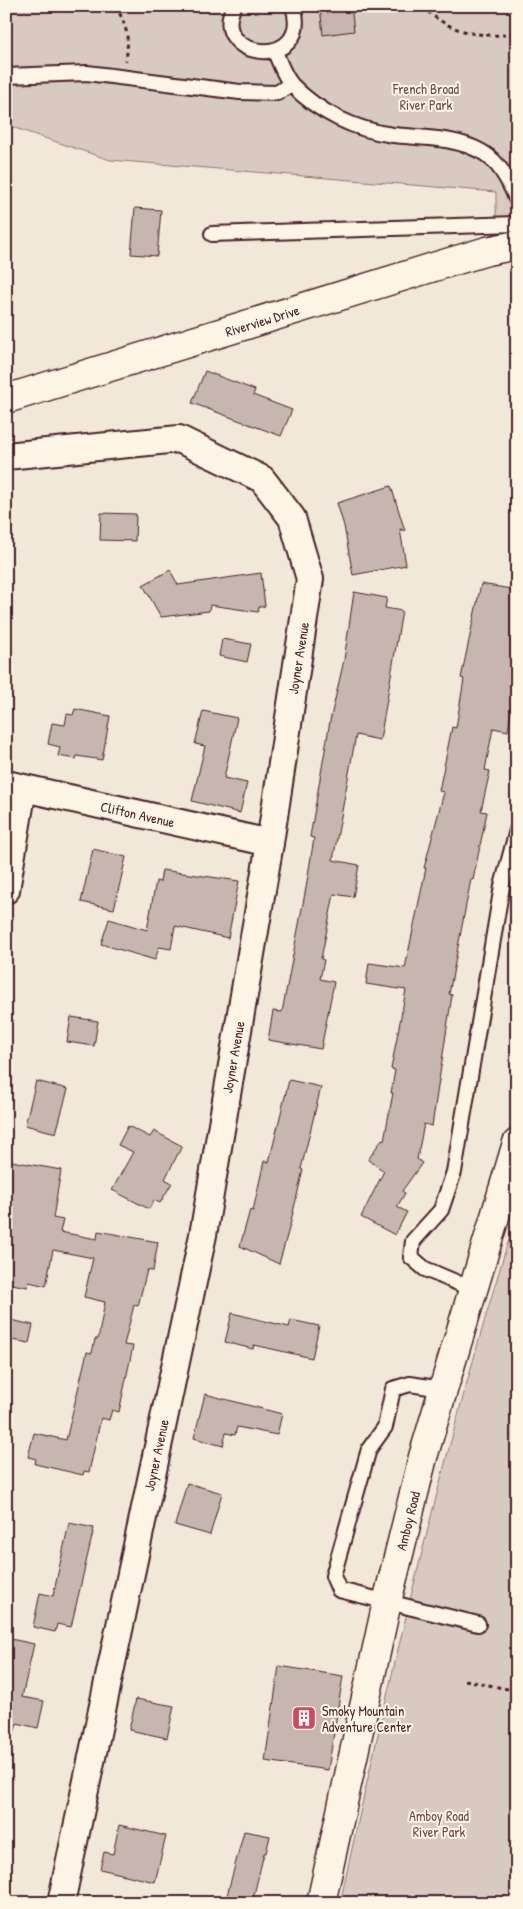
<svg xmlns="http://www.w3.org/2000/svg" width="523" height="1909" font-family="'Patrick Hand',sans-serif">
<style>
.green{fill:#d8cac0;stroke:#917476}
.building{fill:#c7b6af;stroke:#4a1f2b}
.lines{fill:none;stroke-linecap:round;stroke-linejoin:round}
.service-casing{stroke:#4a1f2b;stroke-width:18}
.minor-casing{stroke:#4a1f2b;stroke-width:30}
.tertiary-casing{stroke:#4a1f2b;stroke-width:31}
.secondary-casing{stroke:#4a1f2b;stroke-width:31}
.path{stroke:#4a1f2b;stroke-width:3;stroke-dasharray:4 4;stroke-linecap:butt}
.service{stroke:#fcf5e5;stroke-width:14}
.minor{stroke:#fcf5e5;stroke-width:26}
.tertiary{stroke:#fcf5e5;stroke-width:28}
.secondary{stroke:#fcf5e5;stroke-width:28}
.labels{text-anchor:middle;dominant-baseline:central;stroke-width:4;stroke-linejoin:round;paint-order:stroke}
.park-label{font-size:14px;fill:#6e4a50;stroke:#fcf5e5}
.street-label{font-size:14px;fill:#4a1f2b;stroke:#fcf5e5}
.poi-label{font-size:14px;fill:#4a1f2b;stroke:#fcf5e5;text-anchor:start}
</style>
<rect width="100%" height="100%" fill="#f1e8da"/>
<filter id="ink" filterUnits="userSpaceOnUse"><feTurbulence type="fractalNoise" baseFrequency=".02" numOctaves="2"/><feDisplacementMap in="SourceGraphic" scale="10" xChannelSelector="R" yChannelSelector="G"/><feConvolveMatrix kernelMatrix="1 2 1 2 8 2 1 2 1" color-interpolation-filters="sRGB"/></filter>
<g filter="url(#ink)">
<!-- green -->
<path class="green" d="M6,6H517V213L496,219V192L110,160L6,125Z
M517,1213V1903H340C391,1671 446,1440 517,1213Z"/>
<!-- building -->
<path class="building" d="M320,6H351L354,31L323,35Z
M135,208L161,210L157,256L131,254Z
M205,371L255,390L253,395L292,410L281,436L192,403Z
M391,486L405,531L400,529L406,565L353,575L344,526L337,503Z
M101,513L136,514L135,541L100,540Z
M170,570L178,585L261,573L265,606L259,607L258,612L210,605L209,611L161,617L143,585Z
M481,584L517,590V676L508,731L493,728L485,770L490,771L481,811L487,812L473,880L471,879L449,994L452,995L432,1126L424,1124L417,1159L422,1163L402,1191L405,1193L397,1207L407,1212L395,1235L361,1217L384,1171L368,1160L382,1139L384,1140L393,1093H391L395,1070L391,1069L406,990L366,984L369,963L405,968L426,868H424L444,792L439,791L452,727L456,728L464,679L461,678Z
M354,592L387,598L385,608L402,611L380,740L356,735L333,860L359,865L353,897L334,894L321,959L324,960L320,979L334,982L321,1049L268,1040L273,1011L282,1012L306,888L314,838L310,837L330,721L344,660Z
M222,639L251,644L247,662L219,656Z
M75,709L110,716L102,760L77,756L76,759L58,756L60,747L48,744L52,723L65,725L67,714L73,715Z
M203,711L237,718L224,778L247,783L240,813L192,801L205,746L195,744Z
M93,849L126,857L114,909L81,902Z
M162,870L239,881L228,938L175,926L171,949L159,947L155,960L101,944L109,919L147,930L156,881L160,882Z
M71,1017L98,1021L94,1046L67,1042Z
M289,1080L321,1087L301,1169L303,1170L290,1225L279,1264L240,1246L250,1210L253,1211L264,1161L269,1162Z
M36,1081L68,1089L56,1133L25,1125Z
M128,1126L150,1137L154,1131L182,1146L165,1179L172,1183L160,1203L154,1200L149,1209L112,1190L133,1152L118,1145Z
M6,1160L61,1170L53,1218L63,1220L60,1232L97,1239L98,1231L158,1242L153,1271L147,1270L138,1306L134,1305L124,1345L133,1346L119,1412L112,1410L109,1420L101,1418L89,1472L84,1471L83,1475L35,1464L36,1459L28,1457L34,1433L66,1440L87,1352L92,1353L95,1339H98L105,1302L84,1297L93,1258L53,1250L46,1286L29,1282L28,1287L6,1283Z
M232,1313L289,1327L291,1320L319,1326L312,1358L254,1345L253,1349L225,1342Z
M6,1319L33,1325L29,1343L6,1339Z
M205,1394L282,1414L277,1435L237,1427L235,1435L226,1433L223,1446L194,1438Z
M187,1483L222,1493L210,1535L175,1525Z
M69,1523L94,1528L71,1627L57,1624L55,1632L33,1627L40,1593L53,1596Z
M6,1638L34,1644L22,1697L44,1701L38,1728L17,1723L14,1734L6,1733Z
M279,1666L343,1676L328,1770L265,1761Z
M136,1699L174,1706L167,1738L129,1730Z
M119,1825L166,1836L155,1882L100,1869L104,1852L113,1854Z
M244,1831L270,1836L266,1853H264L252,1903H225Z"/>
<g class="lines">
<defs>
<path id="service" d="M234,6C207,60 314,72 293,6
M275,51C279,62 284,76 292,85C318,112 355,130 393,135C422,138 455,137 482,152C500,162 510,183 517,201
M6,76L87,73L240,92L277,93L291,84
M212,234L517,224
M472,1289L425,1269L411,1257L413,1241L441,1210L454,1172L502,886L517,830
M442,1389L410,1384L393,1389L385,1427L369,1449L333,1576L339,1590L478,1624"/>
<g id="minor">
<path d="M6,456L179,439L262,479L292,518L310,579L270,843L203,1235L61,1903"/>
<path id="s1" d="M6,784L270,843"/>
<path d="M6,890L23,788"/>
</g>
<g id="tertiary">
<path id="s2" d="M6,399L437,266L487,251L517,245"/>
</g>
<g id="secondary">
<path id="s3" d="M321,1903L387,1602L423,1457L517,1143"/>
</g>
</defs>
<!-- service casing -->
<use href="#service" class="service-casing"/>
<!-- minor casing -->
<use href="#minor" class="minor-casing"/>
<!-- tertiary casing -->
<use href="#tertiary" class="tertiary-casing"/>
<!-- secondary casing -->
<use href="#secondary" class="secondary-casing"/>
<!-- path -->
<path class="path" d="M116,6C128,29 129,37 126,61
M422,6C449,33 480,38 517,34
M465,1680L517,1691
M517,1761L514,1781L517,1806"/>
<!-- service -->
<use href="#service" class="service"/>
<!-- minor -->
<use href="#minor" class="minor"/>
<!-- tertiary -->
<use href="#tertiary" class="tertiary"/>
<!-- secondary -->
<use href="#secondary" class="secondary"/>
</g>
</g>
<!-- icons -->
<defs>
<symbol id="building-square" viewBox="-11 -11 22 22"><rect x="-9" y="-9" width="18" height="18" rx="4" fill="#d1495b" stroke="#fcf5e5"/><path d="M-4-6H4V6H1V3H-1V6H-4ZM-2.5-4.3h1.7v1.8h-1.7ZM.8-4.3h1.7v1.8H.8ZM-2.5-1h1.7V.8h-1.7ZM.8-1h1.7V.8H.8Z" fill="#fff"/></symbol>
</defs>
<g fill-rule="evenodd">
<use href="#building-square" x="290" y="1704" width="28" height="28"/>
</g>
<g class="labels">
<!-- park labels -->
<g class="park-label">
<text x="426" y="88">French Broad<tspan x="426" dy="16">River Park</tspan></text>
<text x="439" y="1815">Amboy Road<tspan x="439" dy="16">River Park</tspan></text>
</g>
<!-- street labels -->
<g class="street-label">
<text stroke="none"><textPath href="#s2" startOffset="268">Riverview Drive</textPath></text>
<text transform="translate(298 658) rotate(-81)">Joyner Avenue</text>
<text stroke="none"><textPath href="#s1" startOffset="135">Clifton Avenue</textPath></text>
<text transform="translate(233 1057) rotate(-80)">Joyner Avenue</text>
<text transform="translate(156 1455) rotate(-78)">Joyner Avenue</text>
<text stroke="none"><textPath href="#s3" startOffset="392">Amboy Road</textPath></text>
</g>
<!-- poi labels -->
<g class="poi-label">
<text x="322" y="1710">Smoky Mountain<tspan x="322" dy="16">Adventure Center</tspan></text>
</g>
</g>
<!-- margin -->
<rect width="523" height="1909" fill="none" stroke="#fcf5e5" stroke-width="25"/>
<rect x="12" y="12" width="498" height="1884" fill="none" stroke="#4a1f2b" stroke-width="2" filter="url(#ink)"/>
</svg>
